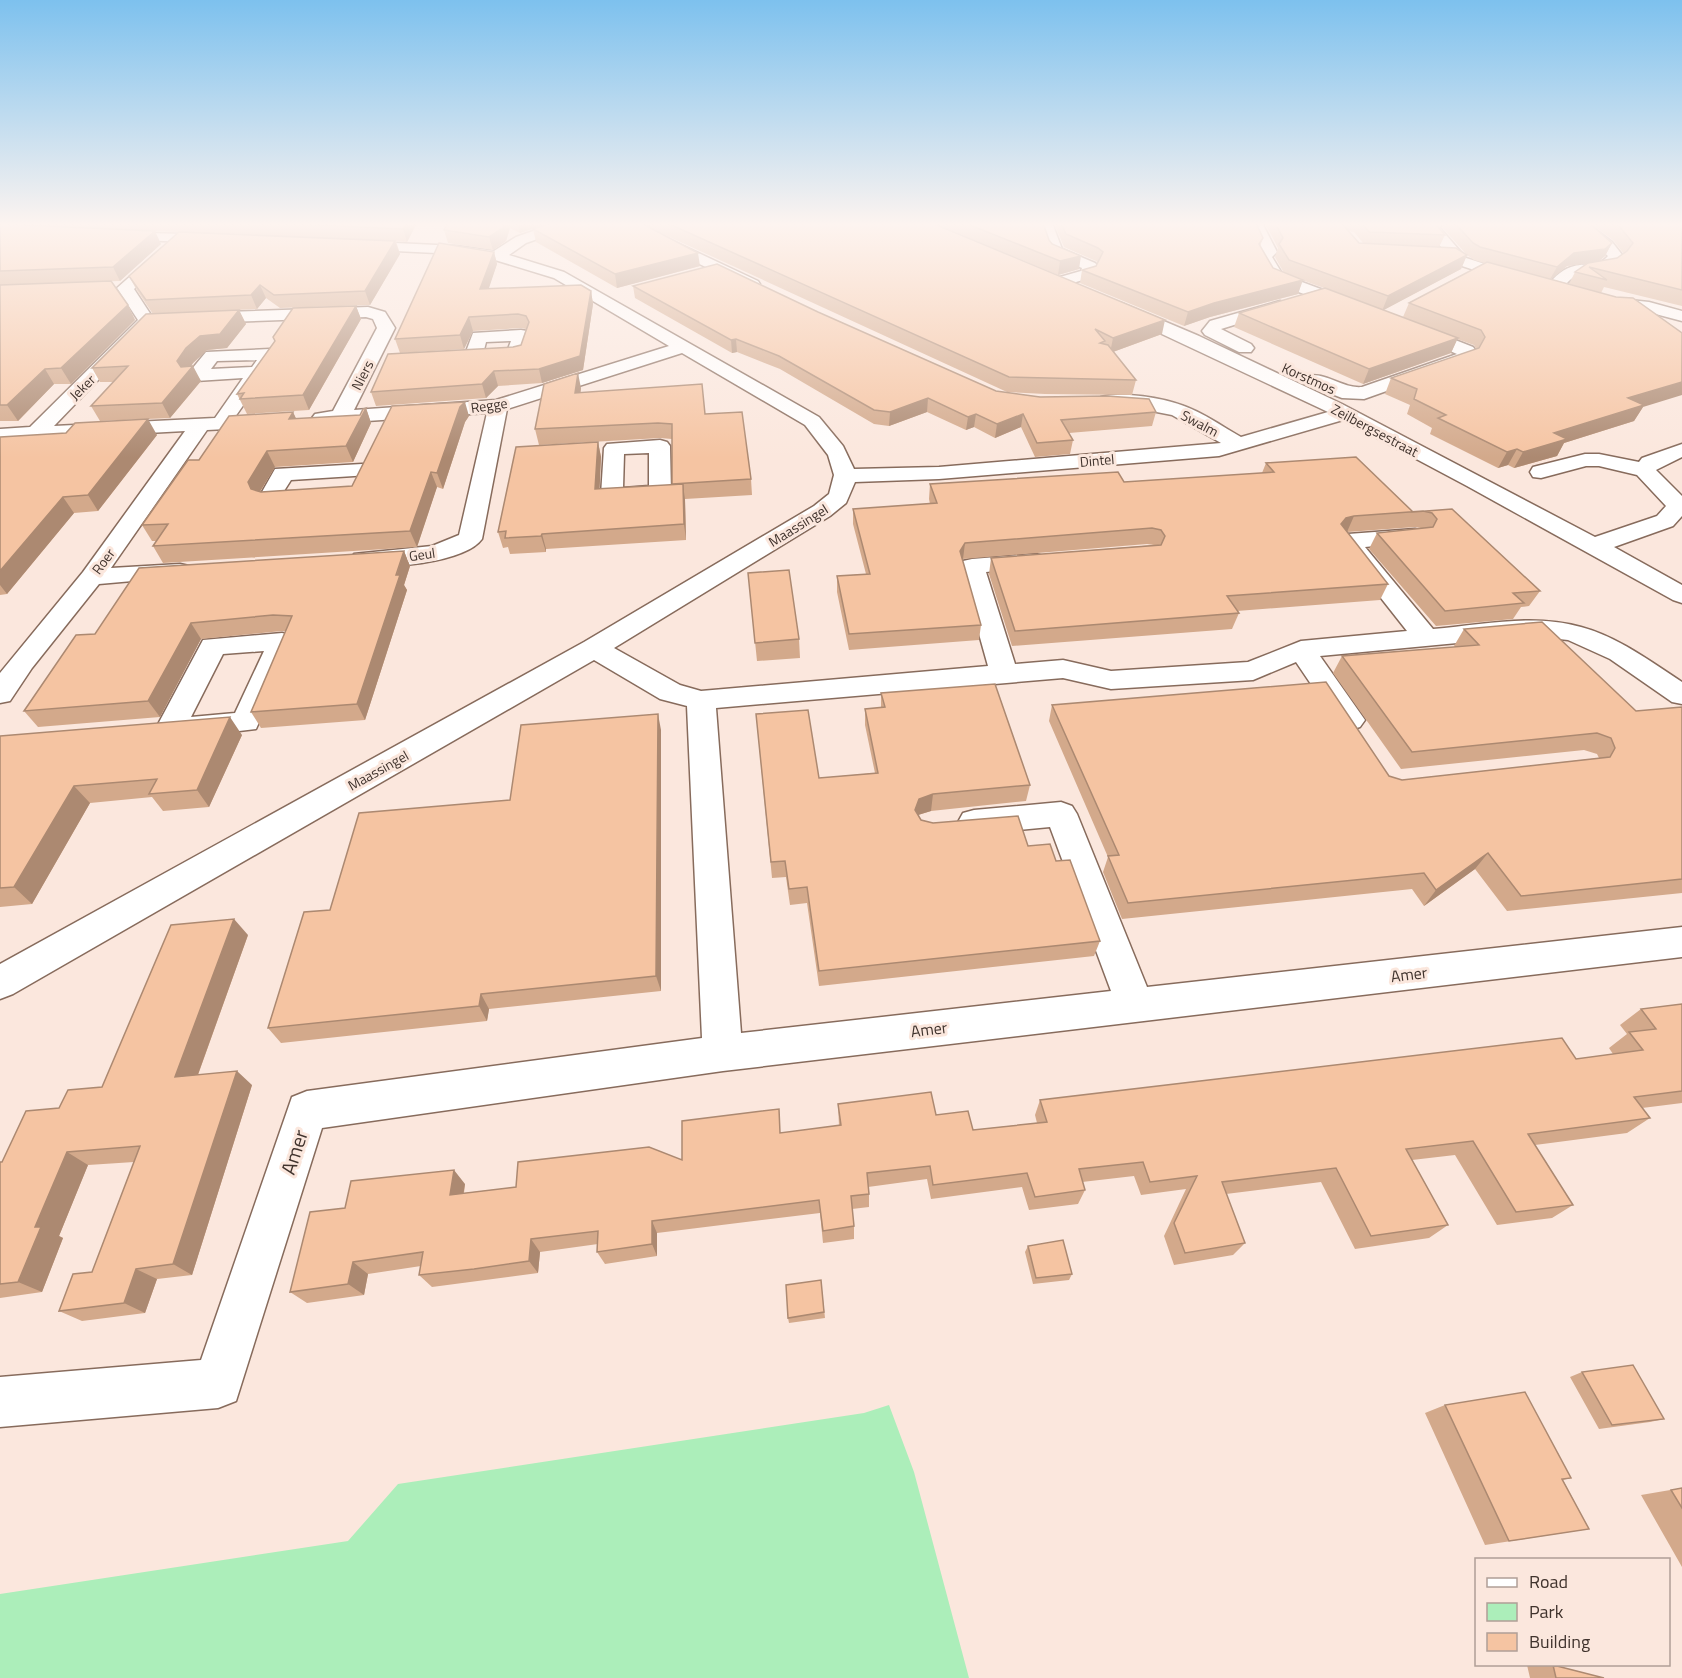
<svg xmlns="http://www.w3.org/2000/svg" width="1682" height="1678" font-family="'Titillium Web',sans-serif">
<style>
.green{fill:#aceeba}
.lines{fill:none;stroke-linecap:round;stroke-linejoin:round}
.minor-casing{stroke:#876b5c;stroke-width:3}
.minor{fill:#fff;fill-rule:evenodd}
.wall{fill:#d3a98b;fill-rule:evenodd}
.shaded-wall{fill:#ac8971}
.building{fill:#f5c4a2;stroke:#ac8971;stroke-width:1.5}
.labels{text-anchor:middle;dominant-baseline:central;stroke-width:6;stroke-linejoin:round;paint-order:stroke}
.far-street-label{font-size:14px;fill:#40332d;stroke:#fbe7dd}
.street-label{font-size:16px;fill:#40332d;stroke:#fbe7dd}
.near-street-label{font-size:20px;fill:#40332d;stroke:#fbe7dd}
</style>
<rect width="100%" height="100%" fill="#fbe7dd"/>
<!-- green -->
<path class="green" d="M889,1405L914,1472L969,1678H0V1594L348,1541L398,1484L864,1413Z"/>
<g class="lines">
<defs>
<path id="minor" d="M556,223H577L575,226L526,243L509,255L564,272L819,417L843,446L854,469L939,467L1221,443L1172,415L1131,407L1101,405L1098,401L1101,397C1123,391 1163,398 1184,406C1204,413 1223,427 1241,437L1328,412L1115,312L1113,308L1115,304L1121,303L1199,336L1342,404L1595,537L1657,516L1666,506L1637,475L1599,466H1586L1541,478L1533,477L1530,472L1533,467L1585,454H1599L1639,462L1642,458L1682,444V457L1656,470L1682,496V516L1673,526L1614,547L1682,585V603L1673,600L1467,486L1343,420L1219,456L939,479L855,482L846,503L830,516L614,648L680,685L701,691L988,666L960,566L963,561L972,559L1035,554L1044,556L1047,561L1044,566L986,572L1015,664L1063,660L1111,671L1248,662L1301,641L1407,631L1336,541L1340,536L1348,534L1415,529L1423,531L1427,536L1423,541L1365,547L1433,629C1481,625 1533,613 1581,627C1618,637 1650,661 1682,682V704L1672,702L1610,659L1568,640L1531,636L1320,656L1365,720L1360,727L1350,730L1340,727L1296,662L1253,680L1111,689L1063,678L716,708L741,1033L1111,991L1050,827L974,834L963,831L958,822L963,813L974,810L1061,802L1072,806L1077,814L1147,987L1682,927V957L723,1071L322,1128L236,1401L218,1408L0,1427V1377L201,1360L292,1097L307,1091L702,1038L687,706L660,699L594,660L13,994L0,999V964L584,642L814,506L829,494L834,475L828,455L805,425L682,353L507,409L482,539C465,563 381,571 354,564L351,559L354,554L432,546L459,535L487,413L322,424L315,422L312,418L315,414L333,411L377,328L373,319L366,317L199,323L191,318L199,313L368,307L385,312L395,328L354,410L496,400L669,346L554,278L495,260L457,254L354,249L347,245L354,241L457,246L494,251L516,237Z
M1038,223H1052L1062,249L1095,263L1098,266L1093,277L1059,287L1053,285L1051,282L1053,279L1081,271L1082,268L1051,255Z
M1248,223H1262L1277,252L1272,257L1283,275L1361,304L1363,308L1361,312H1349L1271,281L1257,256L1262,251Z
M1427,223H1441L1440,228L1466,258L1526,277L1528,280L1520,285L1456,264L1428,232Z
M1571,223H1587L1612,242L1623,256C1606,282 1596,266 1576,276C1569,279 1564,287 1559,292H1547L1545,289C1551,280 1561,270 1571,267C1585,262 1598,268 1608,256Z
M114,232L218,235L225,239L218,243L109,239L107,236L109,233Z
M658,234L758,281L760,284L758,287H746L653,241L651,238L653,235Z
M166,248L171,249L173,252L171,255L134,289L155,321L54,426L215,418L243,378L196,381L189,379L187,375L206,352L270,349L276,350L279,354L235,417H275L278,421L275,425L268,427L207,430L111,568L180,564L189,566L192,571L189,576L99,584L32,668L10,701L0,703V673L83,572L185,431L0,441V429L30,427L138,320L117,288L161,249ZM257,360L252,367L211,369L217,361Z
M1601,297L1649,302L1682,311V321L1648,312L1595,305L1593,302Z
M1280,301L1286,303L1288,306L1286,309L1221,329L1251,344L1254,348L1251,352H1239L1205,335L1202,331L1210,321Z
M1412,323L1473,347L1476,351L1471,361L1364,399L1342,398L1306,384L1304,380L1306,376C1325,371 1342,389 1362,387L1457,354L1406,332L1403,328L1406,324Z
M521,330L527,331L530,335L522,358L473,362L467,361L464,357L473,333ZM511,341L508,349L484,350L486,342Z
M660,440L667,442L670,446L671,492L668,497L612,502L604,500L601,495L604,448L607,444ZM649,453V486L623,488L624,454Z
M362,464L370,465L373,470L370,475L291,480L284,491L315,492L318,497L315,502L269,506L261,504L258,499L275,469Z
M282,633L291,635L295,641L256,729L189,737C179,734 171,738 161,735L156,728L203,640ZM264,651L235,713L191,717L223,654Z"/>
</defs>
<!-- minor casing -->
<use href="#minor" class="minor-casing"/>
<!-- minor -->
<use href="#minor" class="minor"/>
</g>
<!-- wall -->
<path class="wall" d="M0,223H417L407,242L396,241L400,254L370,305L280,308L266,298L257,309L153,314L136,289L129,276L179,232L0,224L161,244L120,281L50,283L128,305L135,320L71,384H54L18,421H0Z
M448,223H549L520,233L510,228L506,241L493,250L448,243L444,230Z
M551,223H932L1162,334L1113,352L1136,380L1132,395L1045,394L1007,392L650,228L700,266L617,288L536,242L533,229Z
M933,223H1043L1049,240L1079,269L1058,275Z
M1054,223H1256L1263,238L1260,247L1273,268L1284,273L1275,257L1278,248L1265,223H1435L1445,235L1439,247L1467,255L1442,227V223H1589L1612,243L1605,256L1599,261L1617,258L1624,254L1613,240L1590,223H1682V306L1604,287L1601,293L1643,407L1634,421L1564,443L1557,456L1514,468L1508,465L1498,468L1430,434L1432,428L1407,414L1410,405L1385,394L1391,378L1476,349L1474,345L1457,339L1451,353L1363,384L1234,327L1239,313L1324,288L1302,280L1298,294L1210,317L1184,326L1080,283L1082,270L1096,266L1098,263L1096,261L1064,247ZM1348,231L1354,232L1363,243H1359ZM1467,255L1474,260L1484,263L1409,303L1403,317L1383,310L1461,269ZM1587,263L1575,272L1569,284L1551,279L1567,266Z
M494,252L497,264L488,289L591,291L593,304L583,370L542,383L498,386L486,398L376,406L371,392L521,345L526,329L521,328L473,331L464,349L400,353L395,339Z
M633,286L818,312L996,391L1156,412L1152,426L1069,433L1073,440L1070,454L1035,457L1021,427L995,438L974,427L966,430L927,412L889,426L874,424L780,369L737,352L732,353L635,298Z
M356,306L361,319L309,410L247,414L237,394L275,341Z
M239,310L246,324L227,348L207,350L193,363L191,366L201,381L170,418L100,421L91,406L114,382H100L92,368Z
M581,388L580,393L705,414L751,479L752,495L685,499L686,540L546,549V552L510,554L508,547L503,548L498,532L598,442L601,457L599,489L672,485V439L660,438L539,445L535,429Z
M366,408L371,423L353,462L275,467L260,492L352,486L469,416L465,422L443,489L437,487L417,547L163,563L153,546L156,541H152L142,525L199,460L293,412L296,419L360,415Z
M157,435L98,511L74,513L7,594L0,595V437Z
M1266,463L1413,512L1452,509L1540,591L1529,606L1521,607L1513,619L1436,626L1369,549L1377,533L1421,528L1415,527L1347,532L1388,584L1380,600L1237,611L1239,613L1232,629L1012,646L989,574L991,558L1154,545L1147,544L963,559L962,560L981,625L979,640L849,650L837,592V576L866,574L853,524V509L930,504L929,499L930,484L1124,482L1262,473Z
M404,551L410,566L404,585L407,590L365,720L261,728L251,712L286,631H282L201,639L160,717L38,727L24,711L95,634Z
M748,573L799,639L800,658L757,661Z
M1464,629L1636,711L1682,707V893L1507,911L1475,869L1424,906L1412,889L1122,919L1103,872L1108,857L1049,721L1052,705L1389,776L1402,780L1599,758L1597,754L1584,750L1401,769L1333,673L1342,656L1455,647L1454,646Z
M881,693L1030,785L1026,801L931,811L918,815L921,820L1028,846L1056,861L1100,941L1094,956L819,986L807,903L790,905L786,877L772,878L756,714L819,778L875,773L865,725V709L881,708Z
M661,730V991L489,1009L487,1021L281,1043L268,1028L330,910L510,800Z
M242,735L209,807L163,811L152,797L90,803L32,904L0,907V736Z
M248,935L198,1075L252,1085L192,1275L157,1279L145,1313L82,1321L59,1311L92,1272L134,1162L88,1165L59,1236L63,1238L42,1292L0,1298V1162H2L59,1108L102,1087Z
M1682,1004V1103L1642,1108L1650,1118L1627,1133L1535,1145L1573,1205L1552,1218L1497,1225L1455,1155L1412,1160L1448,1225L1429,1238L1355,1249L1321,1182L1226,1194L1245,1243L1233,1255L1174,1265L1164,1236L1186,1189L1141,1195L1134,1176L1082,1182L1085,1190L1078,1204L1029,1210L1022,1187L931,1199L927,1179L868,1187L869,1194V1207L852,1209L854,1226V1239L823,1243L820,1213L657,1233V1256L605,1264L597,1252L598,1244L540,1252L538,1273L432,1287L419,1275L421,1266L368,1274L364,1295L307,1303L290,1292L345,1208L465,1184L464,1193L516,1187L682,1160L781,1133L839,1126L838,1104L936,1115L973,1130L1037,1123L1035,1115L1040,1100L1576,1059L1613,1054L1609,1048L1627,1034L1620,1025L1641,1009Z
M1028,1246L1072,1274L1069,1280L1033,1284L1025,1252Z
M821,1280L825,1318L789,1323L788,1318Z
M1582,1372L1664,1419L1650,1422L1599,1429L1570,1377Z
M1445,1405L1571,1478L1563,1480L1589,1529L1485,1545L1425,1413Z
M1682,1488V1567L1641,1495Z
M1527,1665H1553L1604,1678H1530Z"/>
<!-- shaded-wall -->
<path class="shaded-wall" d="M406,223H417L407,242L403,229Z
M505,223H509L510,228L506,241L493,250L489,237Z
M518,223H549L520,233Z
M639,223H650V228Z
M155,231L161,244L120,281L113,267Z
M395,241L400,254L370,305L365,291Z
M1612,243L1605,256L1598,262L1567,266L1549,281L1557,267L1574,253Z
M494,252L497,264L484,303L480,289Z
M698,253L700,266L617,288L615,274Z
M1467,255L1461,269L1382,311L1388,296Z
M1081,256L1079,269L1058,275L1060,261Z
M1303,280L1298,294L1210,317L1184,326L1188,312L1214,303Z
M260,285L266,298L257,309L251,295Z
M591,291L593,304L583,370L542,383L539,369Z
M128,305L135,320L71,384L61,368Z
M356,306L361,319L309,410L303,395Z
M239,310L246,324L227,348L207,350L193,363L185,376L177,361L186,348L200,336Z
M469,317L473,331L464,349L460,335Z
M1165,320L1162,334L1110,353L1113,338Z
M1458,338L1451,353L1363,384L1369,369Z
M736,339L737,352L732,353L731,340Z
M193,366L201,381L170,418L162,403Z
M45,369L54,384L18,421L7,405Z
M494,371L498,386L486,398L482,384Z
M578,373L581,388L579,408L575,393Z
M1682,382V395L1643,407L1634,421L1564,443L1557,456L1514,468L1523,452L1554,433L1628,398Z
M928,398L927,412L889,426L890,412Z
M465,402L469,416L465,422L443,489L437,473L460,407Z
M366,408L371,423L353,462L346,446Z
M293,412L300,427L289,419Z
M976,414L974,427L966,430L968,417Z
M1023,414L1021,427L995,438L997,424Z
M148,419L157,435L98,511L88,495Z
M598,442L601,457L599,504L595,489Z
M1517,449L1508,465L1498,468L1507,452Z
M267,451L275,467L256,498L259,505L248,482Z
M431,472L437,487L417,547L410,531Z
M683,484L685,500L686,540L684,524Z
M63,497L74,513L7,594L0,585V571Z
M1354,516L1347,532L1341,524L1346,518Z
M542,534L546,549V552L541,536Z
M965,543L963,559L958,567L960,551Z
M404,551L410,566L404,585L407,590L365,720L357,704Z
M191,623L201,639L160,717L148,701Z
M658,714L661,730V991L656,976Z
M230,717L242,735L209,807L197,790Z
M74,786L90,803L32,904L14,887Z
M933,794L931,811L918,815L915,810L919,799Z
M1488,853L1475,869L1424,906L1436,890Z
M234,919L248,935L192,1091L175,1077Z
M481,994L489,1009L487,1021L479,1006Z
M237,1071L252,1085L192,1275L173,1264Z
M67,1152L88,1165L59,1236L63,1238L42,1292L18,1282L35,1227Z
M454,1170L465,1184L461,1208L450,1195Z
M652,1221L657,1233V1256L652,1244Z
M531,1239L540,1252L538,1273L529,1261Z
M353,1262L368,1274L364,1295L348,1284Z
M136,1269L157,1279L145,1313L124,1303Z"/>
<!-- building -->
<path class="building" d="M274,223H406L403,229Z
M448,223H505L503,228L489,237L444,230Z
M551,223H641L698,253L615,274L533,229Z
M667,223H932L1165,320L1113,338L1095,329L1105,341L1100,343L1108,345L1136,380L1048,378L1009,377Z
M965,223H1043L1049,240L1052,244L1081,256L1060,261Z
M1061,223H1256L1263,238L1259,244L1273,268L1303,280L1214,303L1188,312L1082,270L1096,266L1103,252L1098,248L1066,234Z
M1275,223H1344L1343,225L1359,243L1456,248L1467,255L1388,296L1289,260L1279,244L1283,238Z
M1362,223H1435L1445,235L1369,232Z
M1455,223H1589L1612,243L1605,249L1574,253L1557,267L1480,247L1473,243Z
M1615,223H1682V290L1589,267L1607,280L1575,272L1588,263L1617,258L1627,251L1633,243L1620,227Z
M0,224L155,231L113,267L0,271Z
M179,232L395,241L365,291L274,295L260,285L251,295L146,300L129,276Z
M439,243L494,252L480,289L581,285L591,291L580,356L539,369L494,371L482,384L371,392L388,354L513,347L521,345L529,322L526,316L518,314L469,317L460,335L395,339Z
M1487,262L1616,297L1633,298L1682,333V382L1628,398L1644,405L1554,433L1567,439L1523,452L1517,449L1507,452L1438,418L1446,415L1414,399L1417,389L1391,378L1479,348L1485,337L1481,330L1409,303Z
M717,264L818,312L996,391L1040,397L1107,396L1149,399L1156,412L1061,420L1073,440L1037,443L1023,414L997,424L976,414L968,417L928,398L890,412L874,410L779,356L736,339L731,340L633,286Z
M111,281L128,305L61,368L45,369L7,405H0V285Z
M1325,288L1458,338L1369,369L1239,313Z
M356,306L303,395L240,399L244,393L237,394L275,341L273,337L293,308Z
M239,310L220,334L200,336L186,348L177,361L181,367L193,366L162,403L91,406L128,366L92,368L146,314Z
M578,373L575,393L702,384L705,414L742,412L751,479L672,484V424L658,423L535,429L544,384Z
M465,402L460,407L437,473L431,472L410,531L153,546L168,524L142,525L188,460H199L229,416L293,412L289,419L360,415L363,409L366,408L346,446L267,451L248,482L251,489L261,492L352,486L392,406Z
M148,419L88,495L63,497L0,571V437L66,433L75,423Z
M598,442L595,489L683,484L684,524L542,534L541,536L505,538L506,531L498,532L516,447Z
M1356,457L1413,512L1452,509L1540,591L1513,593L1524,603L1445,611L1377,533L1433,527L1437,519L1432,513L1423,511L1354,516L1346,518L1341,524L1388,584L1227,596L1239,613L1015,631L991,558L1161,545L1165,536L1161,530L1152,528L965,543L960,551L981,625L849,634L837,576L870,574L853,509L937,503L930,484L1118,472L1124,482L1274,472L1266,463Z
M404,551L396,575H400L357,704L251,712L292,616L273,615L191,623L148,701L24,711L76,635L95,634L139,568Z
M789,570L799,639L755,643L748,573Z
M1542,622L1636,711L1682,707V879L1521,896L1488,853L1436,890L1424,873L1128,903L1108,856L1119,855L1052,705L1326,682L1389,776L1402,780L1610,757L1615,748L1611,738L1597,733L1412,752L1342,656L1479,645L1464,629Z
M995,684L1030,785L933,794L919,799L915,810L921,820L933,823L1018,816L1028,846L1050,844L1056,861L1070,860L1100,941L819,971L807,887L789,889L785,861L771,862L756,714L808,710L819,778L878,773L865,709L885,707L881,693Z
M658,714L656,976L481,994L479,1006L268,1028L304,912L330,910L359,813L510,800L521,725Z
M230,717L197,790L149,794L157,779L74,786L14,887L0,888V736Z
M234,919L175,1077L237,1071L173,1264L136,1269L124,1303L59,1311L73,1274L92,1272L140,1146L67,1152L35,1227H41L18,1282L0,1284V1162H2L26,1111L59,1108L68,1090L102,1087L171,925Z
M1682,1004V1091L1634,1097L1650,1118L1528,1134L1573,1205L1516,1212L1473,1141L1406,1149L1448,1225L1371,1236L1336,1168L1222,1182L1245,1243L1185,1253L1174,1223L1197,1176L1150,1182L1143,1162L1079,1169L1085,1190L1035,1197L1027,1173L933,1185L930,1166L867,1173L869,1194L851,1196L854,1226L823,1231L819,1200L652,1221V1244L597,1252L598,1231L531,1239L529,1261L474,1269L419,1275L423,1252L353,1262L348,1284L290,1292L310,1212L345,1208L351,1181L454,1170L450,1195L516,1187L518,1162L649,1147L682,1160V1121L779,1109L780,1133L841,1125L838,1104L931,1092L936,1115L968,1111L973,1130L1047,1122L1040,1100L1562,1038L1576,1059L1643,1050L1629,1032L1656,1029L1641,1009Z
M1063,1240L1072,1274L1036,1278L1028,1246Z
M821,1280L824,1312L788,1318L786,1285Z
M1633,1365L1664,1419L1612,1425L1582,1372Z
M1525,1392L1571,1478L1562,1479L1589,1529L1509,1541L1445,1405Z
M1682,1488V1508L1671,1490Z
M1553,1665L1604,1678H1556Z"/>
<!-- sky -->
<linearGradient id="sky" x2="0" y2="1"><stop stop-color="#7dc1ee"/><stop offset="0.49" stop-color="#fdf4f0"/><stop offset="1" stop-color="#fdf4f0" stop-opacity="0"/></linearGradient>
<rect width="1682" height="458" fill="url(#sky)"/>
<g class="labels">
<!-- far-street labels -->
<g class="far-street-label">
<text transform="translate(362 375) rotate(-63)">Niers</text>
<text transform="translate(1309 378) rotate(24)">Korstmos</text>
<text transform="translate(82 387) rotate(-45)">Jeker</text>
<text transform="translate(489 405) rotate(-8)">Regge</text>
<text transform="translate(1200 423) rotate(28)">Swalm</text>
<text transform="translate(1375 430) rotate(28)">Zeilbergsestraat</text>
<text transform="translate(1097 460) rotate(-5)">Dintel</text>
<text transform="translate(798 525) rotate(-32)">Maassingel</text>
<text transform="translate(422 554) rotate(-8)">Geul</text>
<text transform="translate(103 561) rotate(-54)">Roer</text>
<text transform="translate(378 770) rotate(-29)">Maassingel</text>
</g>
<!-- street labels -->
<g class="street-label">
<text transform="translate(1409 974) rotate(-7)">Amer</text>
<text transform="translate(929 1029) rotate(-7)">Amer</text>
</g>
<!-- near-street labels -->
<g class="near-street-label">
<text transform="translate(294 1152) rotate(-72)">Amer</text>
</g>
</g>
<!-- legend -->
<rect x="1475" y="1558" width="195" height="108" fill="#fbe7dd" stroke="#b09f97" stroke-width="1.5"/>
<rect x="1487" y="1578" width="30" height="9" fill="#ffffff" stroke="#b09f97" stroke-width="1.5"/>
<text x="1529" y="1588" font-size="18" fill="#40332d">Road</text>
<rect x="1487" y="1603" width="30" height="18" fill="#aceeba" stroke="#b09f97" stroke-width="1.5"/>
<text x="1529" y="1618" font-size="18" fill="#40332d">Park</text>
<rect x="1487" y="1633" width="30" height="18" fill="#f5c4a2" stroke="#b09f97" stroke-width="1.5"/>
<text x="1529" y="1648" font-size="18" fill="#40332d">Building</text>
</svg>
